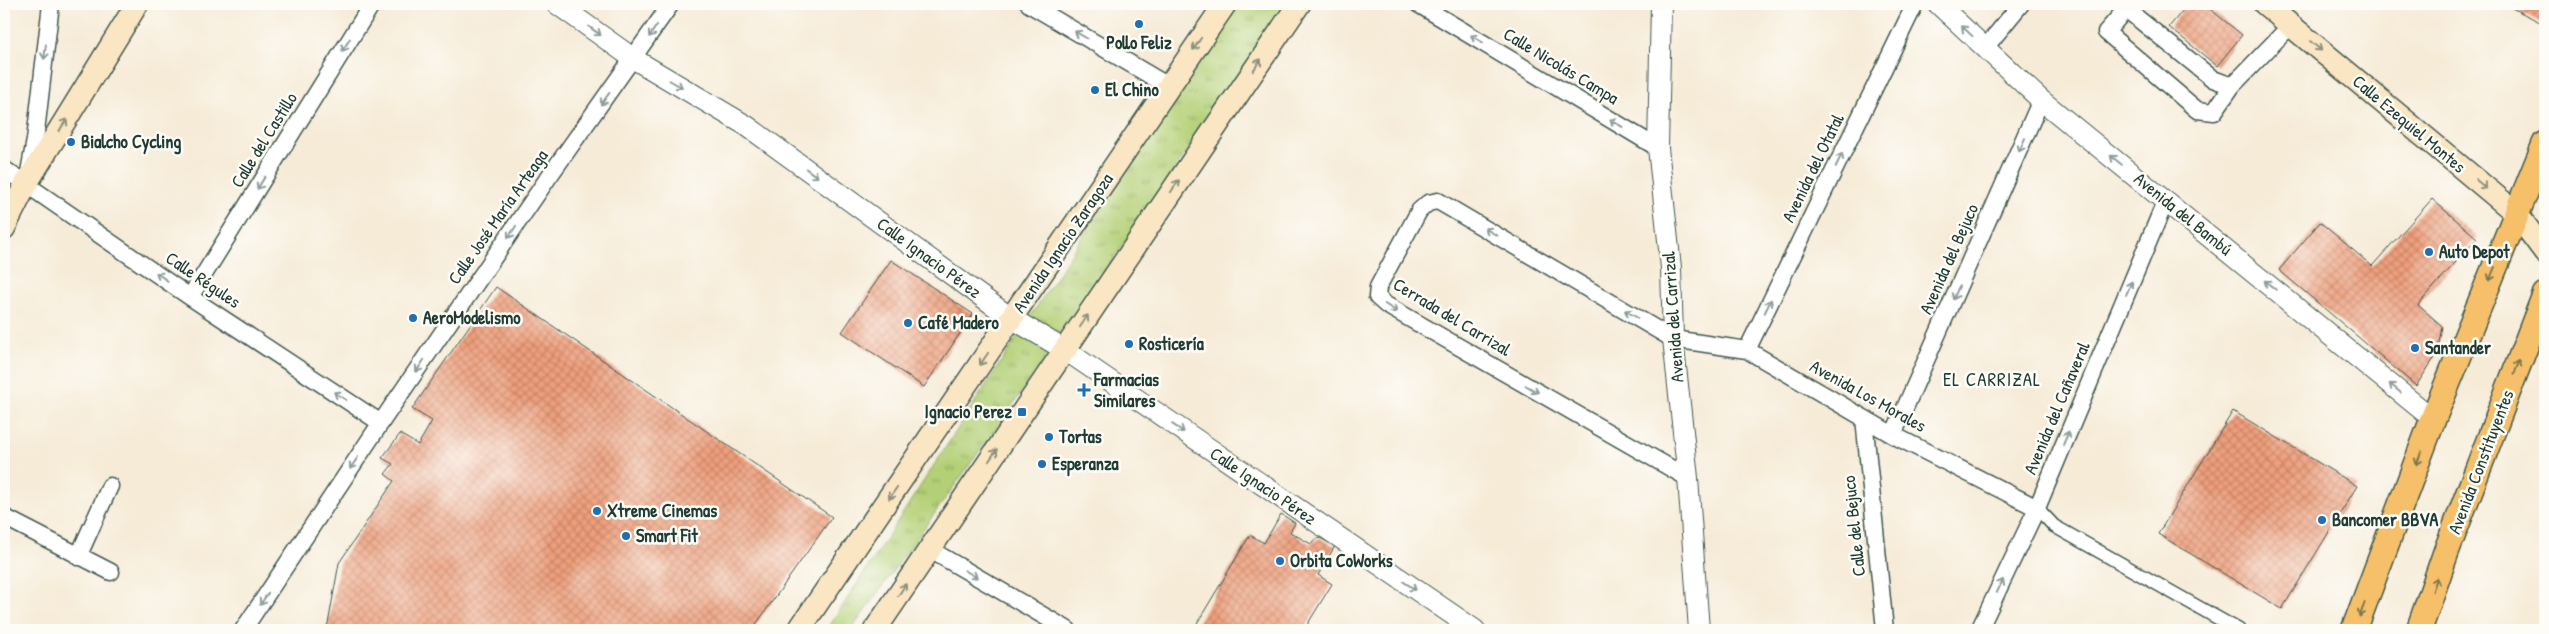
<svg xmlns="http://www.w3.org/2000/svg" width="2549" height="634" font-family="'Patrick Hand',sans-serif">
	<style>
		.park { fill: url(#park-tufts); stroke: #698655 }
		.building { fill: url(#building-cross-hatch) }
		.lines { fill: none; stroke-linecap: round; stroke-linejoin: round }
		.pedestrian-casing { stroke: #3f574c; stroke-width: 15 }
		.minor-casing { stroke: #3f574c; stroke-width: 19 }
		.tertiary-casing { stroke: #3f574c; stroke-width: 22 }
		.secondary-casing { stroke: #3f574c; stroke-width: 25 }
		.primary-casing { stroke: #3f574c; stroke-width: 28 }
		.pedestrian { stroke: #fff; stroke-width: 12 }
		.minor { stroke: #fff; stroke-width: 16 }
		.tertiary { stroke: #fff; stroke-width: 20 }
		.secondary { stroke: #fbe6c4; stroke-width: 22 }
		.primary { stroke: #f6c06b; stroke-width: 25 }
		.oneway { stroke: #8f9e9a }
		.oneway2 { stroke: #8d927c }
		.oneway3 { stroke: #80784d }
		.poi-dot { fill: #1f6fb2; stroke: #fdfcf7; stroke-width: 2 }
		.labels { text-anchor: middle; stroke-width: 5; stroke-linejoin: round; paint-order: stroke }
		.poi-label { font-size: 18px; font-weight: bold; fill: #1f3d34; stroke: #fdfcf7; text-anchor: start }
		.street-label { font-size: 18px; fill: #1f3d34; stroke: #fdfcf7 }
		.neighbourhood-label { font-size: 19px; letter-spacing: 1px; fill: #1f3d34; stroke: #fdfcf7 }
	</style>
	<defs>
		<pattern id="park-tufts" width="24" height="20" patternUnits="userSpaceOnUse" patternTransform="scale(1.25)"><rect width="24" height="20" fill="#b3d076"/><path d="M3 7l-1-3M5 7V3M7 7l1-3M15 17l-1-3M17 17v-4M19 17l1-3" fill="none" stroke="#91aa62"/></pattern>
		<pattern id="building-cross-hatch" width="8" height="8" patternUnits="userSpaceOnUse" patternTransform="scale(1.25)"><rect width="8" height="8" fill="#f09f7c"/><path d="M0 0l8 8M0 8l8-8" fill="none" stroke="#c28366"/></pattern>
	</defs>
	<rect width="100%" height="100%" fill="#fdfcf7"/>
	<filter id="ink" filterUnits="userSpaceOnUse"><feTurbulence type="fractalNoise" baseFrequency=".02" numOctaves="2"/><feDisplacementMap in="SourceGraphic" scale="10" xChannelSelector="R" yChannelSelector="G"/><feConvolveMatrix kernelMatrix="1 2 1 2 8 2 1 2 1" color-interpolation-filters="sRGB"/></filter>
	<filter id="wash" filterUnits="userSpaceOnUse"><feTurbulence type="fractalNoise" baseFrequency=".0096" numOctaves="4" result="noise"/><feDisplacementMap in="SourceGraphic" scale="20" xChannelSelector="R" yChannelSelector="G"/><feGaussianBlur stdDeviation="1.12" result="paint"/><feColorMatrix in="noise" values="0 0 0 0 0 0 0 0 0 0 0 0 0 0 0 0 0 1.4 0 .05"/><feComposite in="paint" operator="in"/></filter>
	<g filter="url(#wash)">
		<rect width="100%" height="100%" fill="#f6ebd7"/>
		<!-- park -->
		<path class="park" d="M1239 4H1288L1041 365 851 630H827L1112 191Z"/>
		<g id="blocks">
			<!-- building -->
			<path class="building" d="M2188 4H2204L2242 35 2217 66 2169 27Z
				M2504 4H2545V20L2544 24Z
				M2432 199 2477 238 2418 305 2442 326 2437 354 2416 386 2279 270 2320 222 2372 266Z
				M891 260 973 314 924 387 842 332Z
				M496 287 832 517 752 630H324L328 624 339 563 394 481 385 474 393 464 382 458 400 434 418 445 432 421 412 409Z
				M2233 411 2357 486 2282 609 2158 534Z
				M1281 514 1295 523 1290 532 1311 544 1314 540 1320 538 1335 546 1318 575 1332 584 1304 630H1193L1250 535 1264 543Z"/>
		</g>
	</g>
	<g filter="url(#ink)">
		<use href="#blocks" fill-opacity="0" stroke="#3f574c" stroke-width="1"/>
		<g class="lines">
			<!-- pedestrian casing -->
			<g class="pedestrian-casing">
				<path id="pedestrian" d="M2037 508 2054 526 2239 630"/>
			</g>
			<!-- minor casing -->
			<g class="minor-casing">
				<path id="minor" d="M1029 4 1168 86
					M1418 4 1658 148
					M1985 48 2021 4
					M2232 86 2213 79 2126 9 2106 32 2197 110 2214 112 2232 86 2291 25
					M4 169 190 297 381 423
					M29 172 35 140 51 4
					M190 297 372 4
					M1747 350 1915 4
					M1864 418 1885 630
					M1893 435 2041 100
					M1688 478 1386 305 1377 297 1378 287 1419 211 1428 203 1438 201 1673 339 1747 350 1893 435 2037 508
					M4 517 111 572
					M929 549 1068 630
					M78 557 110 486
					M243 630 384 418 548 178 671 4
					M1979 630 2037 508 2166 200"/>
			</g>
			<!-- tertiary casing -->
			<g class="tertiary-casing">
				<path id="tertiary" d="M557 4 634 59 747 126 1011 318 1065 350 1475 630
					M1661 4 1658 148 1671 268 1673 339 1688 478 1699 630
					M1938 4 2041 100 2433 419"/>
			</g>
			<!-- secondary casing -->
			<g class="secondary-casing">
				<path id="secondary" d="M2265 4 2516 213 2545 252
					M4 228 26 184 137 4
					M799 630 1225 4
					M875 630 1299 4"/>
			</g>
			<!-- primary casing -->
			<g class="primary-casing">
				<path id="primary" d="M2354 630 2433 419 2545 144
					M2419 630 2446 552 2545 295"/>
			</g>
			<!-- pedestrian -->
			<use href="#pedestrian" class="pedestrian"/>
			<!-- minor -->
			<use href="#minor" class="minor"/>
			<!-- tertiary -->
			<use href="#tertiary" class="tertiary"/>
			<!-- secondary -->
			<use href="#secondary" class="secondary"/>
			<!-- primary -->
			<use href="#primary" class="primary"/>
		</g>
		<!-- one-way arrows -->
		<defs><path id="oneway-shaft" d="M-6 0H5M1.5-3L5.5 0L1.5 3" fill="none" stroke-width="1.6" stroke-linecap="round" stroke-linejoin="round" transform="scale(1.25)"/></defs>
		<g class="oneway">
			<use href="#oneway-shaft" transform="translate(595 31) rotate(36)"/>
			<use href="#oneway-shaft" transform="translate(653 31) rotate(124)"/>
			<use href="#oneway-shaft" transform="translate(1967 31) rotate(-137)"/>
			<use href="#oneway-shaft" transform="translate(1081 35) rotate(-150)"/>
			<use href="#oneway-shaft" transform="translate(1477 39) rotate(-149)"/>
			<use href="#oneway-shaft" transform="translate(346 45) rotate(122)"/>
			<use href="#oneway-shaft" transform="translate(45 52) rotate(97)"/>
			<use href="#oneway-shaft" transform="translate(676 84) rotate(30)"/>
			<use href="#oneway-shaft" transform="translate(605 99) rotate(126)"/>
			<use href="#oneway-shaft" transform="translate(1616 123) rotate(-149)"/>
			<use href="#oneway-shaft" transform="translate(2022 145) rotate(114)"/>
			<use href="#oneway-shaft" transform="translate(1839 160) rotate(-64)"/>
			<use href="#oneway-shaft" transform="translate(2116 160) rotate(-141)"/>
			<use href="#oneway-shaft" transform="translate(812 173) rotate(36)"/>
			<use href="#oneway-shaft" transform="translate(261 183) rotate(122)"/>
			<use href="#oneway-shaft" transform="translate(512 232) rotate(124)"/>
			<use href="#oneway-shaft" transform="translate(1491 232) rotate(-150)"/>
			<use href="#oneway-shaft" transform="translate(162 277) rotate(-145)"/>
			<use href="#oneway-shaft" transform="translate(2270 285) rotate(-141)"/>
			<use href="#oneway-shaft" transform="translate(2129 288) rotate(-67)"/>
			<use href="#oneway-shaft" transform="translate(1956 293) rotate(114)"/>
			<use href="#oneway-shaft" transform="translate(1768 306) rotate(-64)"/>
			<use href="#oneway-shaft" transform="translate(1391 308) rotate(32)"/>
			<use href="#oneway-shaft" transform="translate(1631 314) rotate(-150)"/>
			<use href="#oneway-shaft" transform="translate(420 366) rotate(124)"/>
			<use href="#oneway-shaft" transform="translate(2395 388) rotate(-141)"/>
			<use href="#oneway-shaft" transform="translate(1532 389) rotate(30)"/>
			<use href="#oneway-shaft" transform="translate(340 396) rotate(-147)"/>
			<use href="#oneway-shaft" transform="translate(1178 428) rotate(34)"/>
			<use href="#oneway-shaft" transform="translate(2066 438) rotate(-67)"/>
			<use href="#oneway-shaft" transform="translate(354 463) rotate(124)"/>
			<use href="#oneway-shaft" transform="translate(971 574) rotate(30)"/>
			<use href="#oneway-shaft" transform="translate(1410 586) rotate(34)"/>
			<use href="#oneway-shaft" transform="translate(2000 586) rotate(-65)"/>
			<use href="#oneway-shaft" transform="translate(264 599) rotate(124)"/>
		</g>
		<g class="oneway2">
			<use href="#oneway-shaft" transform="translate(1197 44) rotate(124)"/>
			<use href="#oneway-shaft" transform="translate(2316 46) rotate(40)"/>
			<use href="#oneway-shaft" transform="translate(1257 65) rotate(-56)"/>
			<use href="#oneway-shaft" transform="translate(63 125) rotate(-58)"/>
			<use href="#oneway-shaft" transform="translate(2481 184) rotate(40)"/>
			<use href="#oneway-shaft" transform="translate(1175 186) rotate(-56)"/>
			<use href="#oneway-shaft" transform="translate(1084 321) rotate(-57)"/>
			<use href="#oneway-shaft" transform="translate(984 359) rotate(124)"/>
			<use href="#oneway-shaft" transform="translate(993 455) rotate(-56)"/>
			<use href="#oneway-shaft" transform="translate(893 493) rotate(124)"/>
			<use href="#oneway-shaft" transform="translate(902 590) rotate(-56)"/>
		</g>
		<g class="oneway3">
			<use href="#oneway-shaft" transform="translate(2492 274) rotate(112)"/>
			<use href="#oneway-shaft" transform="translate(2517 367) rotate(-69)"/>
			<use href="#oneway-shaft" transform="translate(2419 458) rotate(110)"/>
			<use href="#oneway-shaft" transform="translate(2435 584) rotate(-71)"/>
			<use href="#oneway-shaft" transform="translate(2362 610) rotate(111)"/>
		</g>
	</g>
	<!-- markers -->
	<g class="poi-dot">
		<circle cx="1139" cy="24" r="5"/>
		<circle cx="1095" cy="90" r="5"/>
		<circle cx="71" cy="142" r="5"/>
		<circle cx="2429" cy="252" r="5"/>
		<circle cx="413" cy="318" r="5"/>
		<circle cx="908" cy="323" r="5"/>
		<circle cx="1129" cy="344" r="5"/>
		<circle cx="2415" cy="348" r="5"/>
		<path d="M1081.5 382.5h5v5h5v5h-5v5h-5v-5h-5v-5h5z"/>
		<rect x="1017" y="407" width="10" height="10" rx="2.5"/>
		<circle cx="1049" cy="437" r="5"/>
		<circle cx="1042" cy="464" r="5"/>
		<circle cx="597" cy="511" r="5"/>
		<circle cx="2322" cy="520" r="5"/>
		<circle cx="626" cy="536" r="5"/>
		<circle cx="1280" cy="561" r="5"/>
	</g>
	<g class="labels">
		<!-- poi labels -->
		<g class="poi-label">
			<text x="1139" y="49" text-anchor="middle">Pollo Feliz</text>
			<text x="1105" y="96">El Chino</text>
			<text x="81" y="148">Bialcho Cycling</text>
			<text x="2439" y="258">Auto Depot</text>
			<text x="423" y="324">AeroModelismo</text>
			<text x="918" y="329">Café Madero</text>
			<text x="1139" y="350">Rosticería</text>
			<text x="2425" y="354">Santander</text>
			<text x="1094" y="386">Farmacias<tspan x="1094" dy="21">Similares</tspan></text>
			<text x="1012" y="418" text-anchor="end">Ignacio Perez</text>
			<text x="1059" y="443">Tortas</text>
			<text x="1052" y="470">Esperanza</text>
			<text x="607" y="517">Xtreme Cinemas</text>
			<text x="2332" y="526">Bancomer BBVA</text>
			<text x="636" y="542">Smart Fit</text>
			<text x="1290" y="567">Orbita CoWorks</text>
		</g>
		<!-- street labels -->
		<g class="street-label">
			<text transform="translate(1561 66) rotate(31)" y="6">Calle Nicolás Campa</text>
			<text transform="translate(2409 124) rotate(40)" y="6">Calle Ezequiel Montes</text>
			<text transform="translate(264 140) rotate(-58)" y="6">Calle del Castillo</text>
			<text transform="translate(1813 168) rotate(-64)" y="6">Avenida del Otatal</text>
			<text transform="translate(2183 214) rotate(39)" y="6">Avenida del Bambú</text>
			<text transform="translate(498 217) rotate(-55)" y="6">Calle José María Arteaga</text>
			<text transform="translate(1063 243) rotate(-56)" y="6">Avenida Ignacio Zaragoza</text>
			<text transform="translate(929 258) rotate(36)" y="6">Calle Ignacio Pérez</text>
			<text transform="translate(1949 259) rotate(-66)" y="6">Avenida del Bejuco</text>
			<text transform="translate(203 280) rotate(34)" y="6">Calle Régules</text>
			<text transform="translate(1452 317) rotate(31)" y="6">Cerrada del Carrizal</text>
			<text transform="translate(1673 317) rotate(-94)" y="6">Avenida del Carrizal</text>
			<text transform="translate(1868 396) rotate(29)" y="6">Avenida Los Morales</text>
			<text transform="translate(2057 408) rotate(-67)" y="6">Avenida del Cañaveral</text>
			<text transform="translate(2481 462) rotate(-69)" y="6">Avenida Constituyentes</text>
			<text transform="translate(1263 486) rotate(34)" y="6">Calle Ignacio Pérez</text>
			<text transform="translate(1854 526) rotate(-96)" y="6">Calle del Bejuco</text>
		</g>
		<!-- neighbourhood labels -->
		<g class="neighbourhood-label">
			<text x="1992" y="386">EL CARRIZAL</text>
		</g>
	</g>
	<!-- margin -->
	<rect width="2549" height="634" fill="none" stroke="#fdfcf7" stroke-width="20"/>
</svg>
